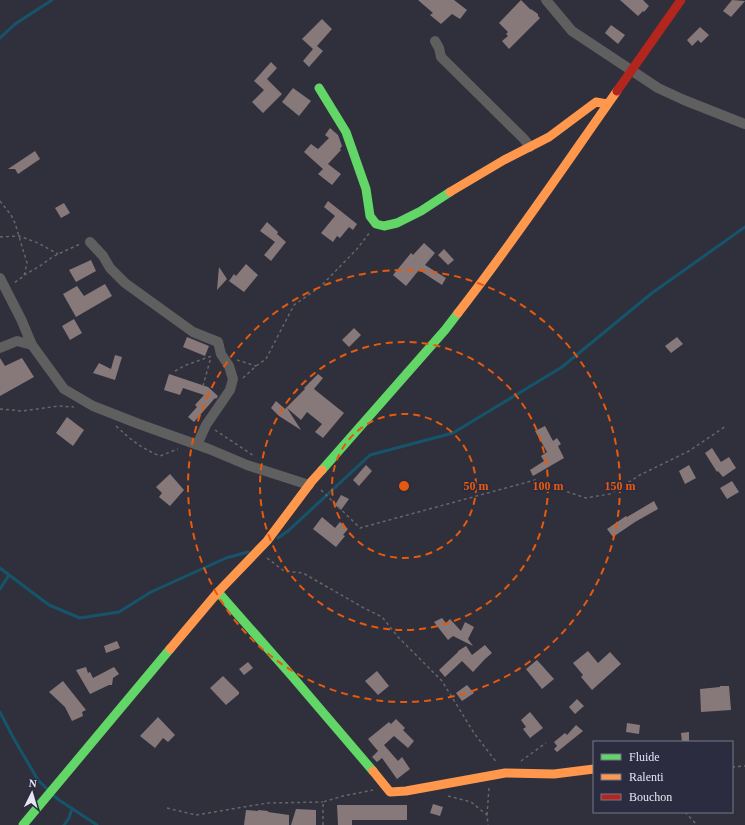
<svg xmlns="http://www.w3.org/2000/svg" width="745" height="825" font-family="'Times New Roman',serif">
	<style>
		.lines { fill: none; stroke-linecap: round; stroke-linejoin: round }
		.stream { stroke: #15546a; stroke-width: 3 }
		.building { fill: #877979 }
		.path { stroke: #666667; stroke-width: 1.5; stroke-dasharray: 3 3; stroke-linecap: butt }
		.street { stroke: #605f5f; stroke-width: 10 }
		.fast { stroke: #63d668; stroke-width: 9 }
		.slow { stroke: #ff974d; stroke-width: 9 }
		.jam { stroke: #b3261e; stroke-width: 9 }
		.ring { fill: none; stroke: #e8590c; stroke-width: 2; stroke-dasharray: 7 5 }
		.centre { fill: #e8590c; stroke: #2c2c40; stroke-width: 2 }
		.ring-label { font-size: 12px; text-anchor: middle; font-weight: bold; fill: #e8590c; stroke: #2c2c40; stroke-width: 4; stroke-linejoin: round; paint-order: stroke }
	</style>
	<rect width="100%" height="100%" fill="#30303c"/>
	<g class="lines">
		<!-- stream -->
		<path class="stream" d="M0 38 15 24 52 0
			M278 538 288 531 370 455 453 433 562 367 652 293 745 227
			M0 568 49 605 80 618 119 612 151 592 226 558 248 552
			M0 589 9 575
			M0 712 14 739 38 780 47 789
			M54 796 59 800 97 825
			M64 825 69 818 72 808"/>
	</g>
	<!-- building -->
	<path class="building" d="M418 0H454L467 10 460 19 452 14 441 24 430 15 433 13Z
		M521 0 531 10V9L538 14V16L540 18 509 49 502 41 508 36 506 34 508 32 499 23Z
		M620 0H643L649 6 644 12 643 11 638 16Z
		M732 0 745 1 731 17 723 11Z
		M322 19 332 29 317 46 323 51 309 67 303 61 313 49 302 39Z
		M611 25 625 35 618 44 605 33Z
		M700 27 709 35 701 43 698 40 692 46 687 40Z
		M271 62 277 68 267 79 282 94 263 113 252 102 264 90 254 81Z
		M293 88 311 101 299 116 282 102Z
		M330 128 338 135 342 146 340 149 341 150 328 164 341 174 332 185 318 174 323 169 304 152 311 144 318 149 329 138 325 135Z
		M35 151 40 159 18 174 15 169H8Z
		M328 201 357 224 353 230 349 227 340 238 337 236 333 242 321 233 335 216 324 207Z
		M64 203 70 213 61 218 55 208Z
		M267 222 278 232 277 234 286 242 271 261 264 255 275 242 260 231Z
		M424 243 435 253 425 265 446 278 442 285 419 270 406 286 393 275 411 253 413 255Z
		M444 249 454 260 448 265 438 255Z
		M91 260 96 271 76 282 69 270Z
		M246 264 258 275 244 292 229 281 234 274 236 276Z
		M219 267 227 279 217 290Z
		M105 284 112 296 76 317 63 294 77 286 84 296Z
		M74 319 82 333 70 340 62 326Z
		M354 328 361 335 349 347 342 340Z
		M187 337 209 346 205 356 183 347Z
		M677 337 683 344 671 353 665 346Z
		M115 355 122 357 115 380 93 373 99 363 111 369Z
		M0 358 5 366 22 358 34 377 0 396Z
		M169 374 208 387 218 396 216 399 215 398 194 422 188 417 197 407 195 405 204 395 183 388 180 395 164 390Z
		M318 374 323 378 314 389 344 413 323 438 315 432 322 424 307 412 301 420 287 408 301 430 279 416 271 408 276 401 285 409 305 389 304 388Z
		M67 417 84 430 73 446 56 433Z
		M545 426 553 441 557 438 561 444 558 446 564 458 533 476 530 470 544 461 541 456 547 452 535 431Z
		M712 448 721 462 729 457 736 468 723 477 718 471 717 472 705 453Z
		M366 465 372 471 359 486 353 480Z
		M689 465 696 478 685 484 679 471Z
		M170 474 184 490 170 506 159 497 162 493 156 487Z
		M732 481 739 492 727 499 720 488Z
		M341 495 349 499 341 510 335 505Z
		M654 501 658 509 635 522 613 537 607 529 626 516 627 517Z
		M322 517 335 528 340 522 348 529 343 535 345 536 336 547 313 529Z
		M442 618 446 623 450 619 461 631 465 622 474 627 468 639 473 646 453 636 448 640 434 622Z
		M117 641 120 648 106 653 104 646Z
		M485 645 492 653 485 659 473 672 462 661 445 677 439 670 458 652V651L466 646 472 655Z
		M588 651 598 663 610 652 621 664 592 690 581 677 583 675 573 663Z
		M537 660 554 679 542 689 526 669Z
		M248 662 253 668 244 675 239 669Z
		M86 667 88 673 90 672 93 678 114 667 119 674 113 678 112 685H109L90 694 76 670Z
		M377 671 389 686 378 695 365 681Z
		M223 676 239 692V694L226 705 210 688Z
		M63 681 86 710 82 712 83 716 72 721 65 707 49 692Z
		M467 685 474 693 462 701 456 693Z
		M720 686H729L731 710 701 712 700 689 720 687Z
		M577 699 584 706 575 714 569 707Z
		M530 712 543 728 530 738 523 729 526 727 521 720Z
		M158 717 175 735 168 742 163 738 155 748 140 736Z
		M396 719 405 728 403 730 414 741 408 748 394 736 384 745 398 761 402 757 410 769 397 779 382 758 377 762 372 757 378 751 368 739 389 722 391 724Z
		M627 723 640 725 639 734 626 732Z
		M576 725 583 731 557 752 554 749 557 746 554 742 565 733 567 735Z
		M689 732V742H682L681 733Z
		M433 804 443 807 440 816 430 813Z
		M337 805H407V820H352V825H338Z
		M296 809 316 810V825H291Z
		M246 810 258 811V810L268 811V812L289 815V825H244Z"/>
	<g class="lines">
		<!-- path -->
		<path class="path" d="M0 201 11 215 15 223 27 263 24 276 14 283
			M0 237 19 236 38 243 58 254
			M24 275 40 266 54 256 80 244
			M237 360 256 366
			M175 371 186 365 212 356
			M243 378 256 366 266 359 294 305 320 287 357 249 370 232
			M203 386 211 357
			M0 409 22 411 59 406 74 407
			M116 426C131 440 141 448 160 456L178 449
			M215 430 254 456
			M321 490 360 528 535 480 568 492 586 498 610 494 640 475 689 451 726 426
			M267 558 284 571 303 573 362 607 382 617 399 638 442 681 474 733 497 763
			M521 761 546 743
			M732 767 745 766
			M448 796 471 802 487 815 488 825
			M167 808 196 815 268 803 323 802
			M685 812 697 825
			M487 815 489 788
			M323 825V802L343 796 373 790"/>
		<!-- street -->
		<path class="street" d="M546 0 572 31 658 88 684 100 745 124
			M435 41 439 48 441 57 524 139 530 147
			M90 242 103 256 110 268 125 283 193 332 218 342 221 354 229 366 233 379 230 390 206 425 197 445
			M0 278 21 319 32 345
			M0 348 17 341 32 345 64 389 93 406 139 424 209 449 247 465 309 485"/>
		<!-- fast -->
		<path class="fast" d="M319 88 346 132 366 189 370 216 376 224 384 226 397 223 421 211 450 192
			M322 470 445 330 458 313
			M218 592 291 675 373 771
			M23 825 170 649"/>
		<!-- slow -->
		<path class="slow" d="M450 192 504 160 549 137 596 102 607 104
			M458 313C514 241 565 165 617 91
			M170 649 218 592 267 541 312 481 322 470
			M373 771 390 792 406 791 505 773 554 774 594 769"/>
		<!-- jam -->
		<path class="jam" d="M617 91 681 0"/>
	</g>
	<!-- distance rings -->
	<g class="ring">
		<circle cx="404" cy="486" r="72"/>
		<circle cx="404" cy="486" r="144"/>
		<circle cx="404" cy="486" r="216"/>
	</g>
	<circle cx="404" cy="486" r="6" class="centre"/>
	<g class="ring-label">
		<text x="476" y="490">50 m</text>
		<text x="548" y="490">100 m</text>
		<text x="620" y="490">150 m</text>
	</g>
	<!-- legend -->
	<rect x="593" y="741" width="140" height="72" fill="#2c2c40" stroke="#767688"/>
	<rect x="601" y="754" width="20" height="6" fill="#63d668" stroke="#767688"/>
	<text x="629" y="761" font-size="12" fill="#e5e6f3">Fluide</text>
	<rect x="601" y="774" width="20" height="6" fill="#ff974d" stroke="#767688"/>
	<text x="629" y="781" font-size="12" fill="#e5e6f3">Ralenti</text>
	<rect x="601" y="794" width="20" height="6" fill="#b3261e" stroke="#767688"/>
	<text x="629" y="801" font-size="12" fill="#e5e6f3">Bouchon</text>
	<!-- north arrow -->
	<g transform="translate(32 793) rotate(5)" stroke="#2c2c40" stroke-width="3" paint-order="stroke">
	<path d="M0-3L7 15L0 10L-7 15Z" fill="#e5e6f3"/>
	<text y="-6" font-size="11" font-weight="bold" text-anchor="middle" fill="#e5e6f3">N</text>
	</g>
</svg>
